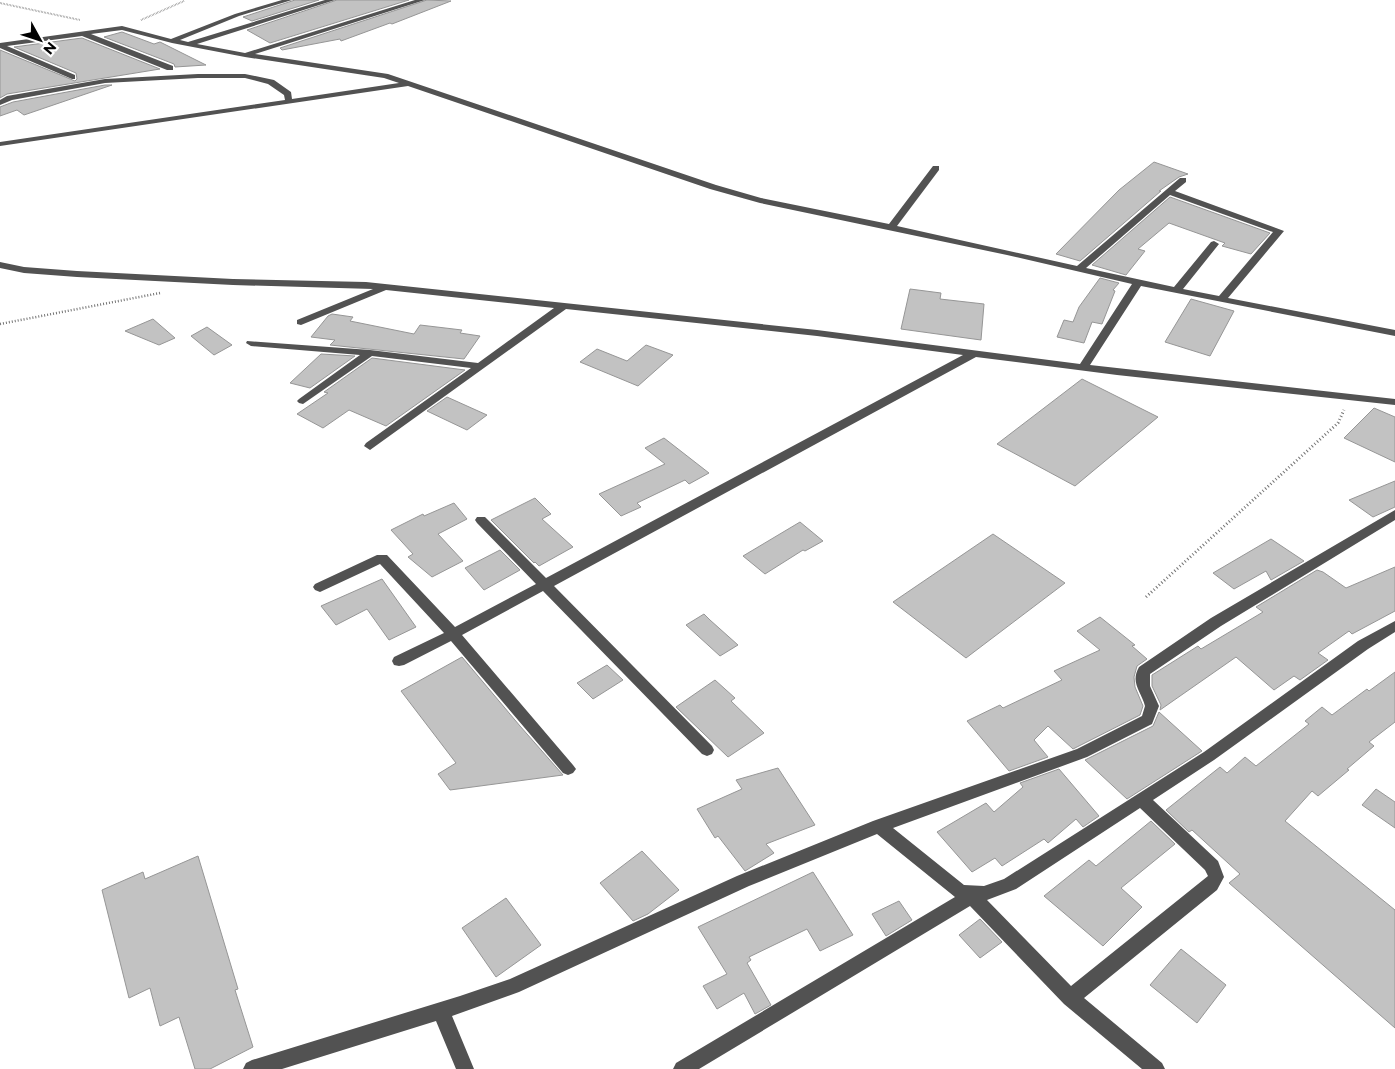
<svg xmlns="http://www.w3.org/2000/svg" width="1395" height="1069" font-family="Montserrat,sans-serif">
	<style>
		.building { fill: #c2c2c2; stroke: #969696 }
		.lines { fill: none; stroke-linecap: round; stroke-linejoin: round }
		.path-far2 { stroke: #747474; stroke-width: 2; stroke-dasharray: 0.5 1; stroke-linecap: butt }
		.path-far1 { stroke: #747474; stroke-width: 2.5; stroke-dasharray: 1 2; stroke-linecap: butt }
		.path { stroke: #747474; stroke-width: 3; stroke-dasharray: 1 2.5; stroke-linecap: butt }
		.minor { fill: #525252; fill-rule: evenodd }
	</style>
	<rect width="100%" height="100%" fill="#fff"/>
	<!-- building -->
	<path class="building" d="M295 0H319L252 21 243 17Z
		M337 0H409L270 43 247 30Z
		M427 0 451 1 392 24 390 23 341 41 340 39 282 50 280 48Z
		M122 32 154 44 160 42 206 65 175 67 174 64 104 37Z
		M82 38 160 69 7 94 0 98V50L75 81 77 79 76 73 14 47Z
		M105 85H112L24 115 17 110 0 116V107L13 102Z
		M1154 162 1188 174 1179 177 1159 191H1161L1080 261 1056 254 1119 190Z
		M1170 197 1270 233 1251 254 1222 246 1225 243 1169 223 1138 249 1145 251 1126 275 1092 265Z
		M1100 278 1119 283 1113 290 1115 291 1102 324 1092 322 1084 343 1057 337 1064 320 1073 322 1079 307Z
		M910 289 941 293 940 299 984 304 981 340 901 329Z
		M1191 299 1234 311 1210 356 1165 342Z
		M332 314 353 317 350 321 414 334 420 325 462 330 460 333 480 336 464 359 330 345 335 340 311 337 328 316Z
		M153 319 175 338 159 345 125 331Z
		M207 327 232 345 214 355 191 336Z
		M646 345 673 355 638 386 580 362 597 349 627 361Z
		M321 354 355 356 310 388 290 383Z
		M372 358 465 370 386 426 349 410 323 428 297 414 328 393 324 392Z
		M1082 379 1158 417 1075 486 997 444Z
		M447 397 487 415 467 430 427 411Z
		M1374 408 1395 417V462L1344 438Z
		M664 438 709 473 689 484 685 480 637 503 641 507 621 516 599 494 665 464 645 448Z
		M1395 481V507L1373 517 1349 500Z
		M535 498 551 514 542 519 573 547 539 566 535 562 534 563 491 520Z
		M454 503 467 519 438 534 463 561 432 577 408 557 413 554 391 530 423 514 424 516Z
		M800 522 823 541 805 551 803 550 765 574 743 556Z
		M993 534 1065 583 966 658 893 602Z
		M1271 539 1304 561 1271 580 1266 571 1234 589 1213 573Z
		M500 550 520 570 484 590 465 568Z
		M1395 567V611L1352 634 1349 631 1318 653 1328 660 1300 680 1294 676 1274 690 1236 657 1160 710 1161 705 1152 686V675L1198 646 1201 649 1263 612 1256 607 1317 570 1323 572 1346 588Z
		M382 579 416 627 389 640 367 609 336 625 321 606Z
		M704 614 710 620 738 645 720 656 686 625Z
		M1100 617 1135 645 1132 646 1147 659 1137 666 1134 677 1135 687 1143 706 1140 715 1073 749 1048 726 1034 740 1048 757 1009 771 967 721 1000 705 1003 708 1062 680 1054 671 1100 650 1077 631Z
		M462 657 520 726 563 775 450 790 438 774 456 763 401 691Z
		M607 665 623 680 593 699 577 683Z
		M1395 672V722L1369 742 1374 746 1347 769 1349 770 1318 796 1312 791 1285 821 1395 910V1028L1229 883 1240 874 1192 830 1189 832 1166 810 1220 767 1227 773 1245 757 1256 766 1309 724 1305 721 1322 707 1332 715 1367 689 1369 691Z
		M715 680 735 698 731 701 764 733 728 757 676 707Z
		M1159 712 1202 751 1127 799 1085 760 1153 726Z
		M778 768 815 825 766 844 774 853 745 871 718 836 715 838 697 809 742 789 736 780Z
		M1059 769 1099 816 1083 827 1076 819 1048 843 1044 839 1002 866 995 858 972 872 937 832 986 803 994 812 1023 787 1020 783Z
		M1376 789 1395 802V828L1362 805Z
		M1151 821 1175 844 1121 888 1142 907 1103 946 1044 896 1089 860 1096 866Z
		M642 851 679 890 648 914 633 921 600 883Z
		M198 856 238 989 235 990 253 1047 210 1069H195L179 1017 160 1026 150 988 129 998 102 890 143 872 145 879Z
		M813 872 853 935 820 951 807 929 749 957 751 960 747 963 771 1005 755 1014 744 993 717 1009 703 986 727 974 698 927Z
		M506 898 541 945 496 977 462 928Z
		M899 901 912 920 886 936 872 914Z
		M980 919 1002 942 980 958 959 935Z
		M1181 949 1226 985 1197 1023 1150 985Z"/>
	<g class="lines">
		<!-- path-far2 -->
		<path class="path-far2" d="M0 3 80 20
			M141 20 184 1"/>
		<!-- path-far1 -->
		<path class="path-far1" d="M0 324 160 293"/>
		<!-- path -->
		<path class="path" d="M1146 597 1338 423 1344 410"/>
		<!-- minor -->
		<path class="minor" d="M282 0H292L239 16 180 40 188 42 325 0H335L197 44 245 53 415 0H425L255 54 388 74 716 185 761 198 889 224 933 166H939V170L897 226 1077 266 1180 178H1186V182L1175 191 1284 231 1228 298 1395 330V336L1141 286 1090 365 1395 399V405L1117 375 976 357 554 586 712 746 714 750 712 754 707 756 702 754 543 591 462 635 573 765 576 769 573 773 568 775 563 773 451 641 404 665 399 666 394 665 392 661 394 657 444 633 380 564 320 592 315 590 313 587 315 584 377 555H387L455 627 536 584 477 523 475 520 477 517H485L546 578 963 355 817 336 566 309 370 450 364 446 366 443 471 368 372 356 303 404 299 403 297 401 299 399 360 355 251 346 246 343 247 341 370 350 478 363 554 308 386 290 301 325 297 324V320L373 289 233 285 77 277 24 273 0 268V262L24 267 77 271 233 279 366 282 817 330 1080 364 1132 284 1007 255 760 203 710 189 408 86 0 146V142L285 100 284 95 268 84 245 78H198L105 83 12 100 0 105V100L7 96 105 79 198 74H245L274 80 291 92 292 99 399 83 384 78 245 57 172 43 122 30 91 34 173 66V70H167L82 36 7 46 75 75V79H72L0 48V43L122 26 171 39 235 14ZM1170 195 1273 232 1219 296 1183 289 1219 244 1214 241 1211 242 1174 287 1086 268Z
			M1395 510V520L1221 626 1150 674V686L1159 706 1152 724 1087 757 893 828 964 885 984 886 1004 879 1204 752 1358 641 1395 621V632L1368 649 1214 760 1153 800 1218 861 1224 877 1217 890 1084 998 1162 1063 1165 1069H1142L1064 1004 970 906 699 1069H673L676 1063 955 897 877 834 749 886 519 992 452 1016 474 1069H456L436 1021 282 1069H243L246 1063 252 1060 460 996 510 979 737 876 873 821 1077 749 1142 716 1145 706C1141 691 1130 683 1139 667L1211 618ZM1140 808 1205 870 1208 876 1071 986 987 900 1016 889Z"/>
	</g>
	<!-- north arrow -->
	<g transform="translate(40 40) rotate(130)" stroke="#ffffff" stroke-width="4" paint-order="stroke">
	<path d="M0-4L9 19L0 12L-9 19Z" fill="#000000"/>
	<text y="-8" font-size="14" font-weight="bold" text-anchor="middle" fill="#000000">N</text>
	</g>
</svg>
